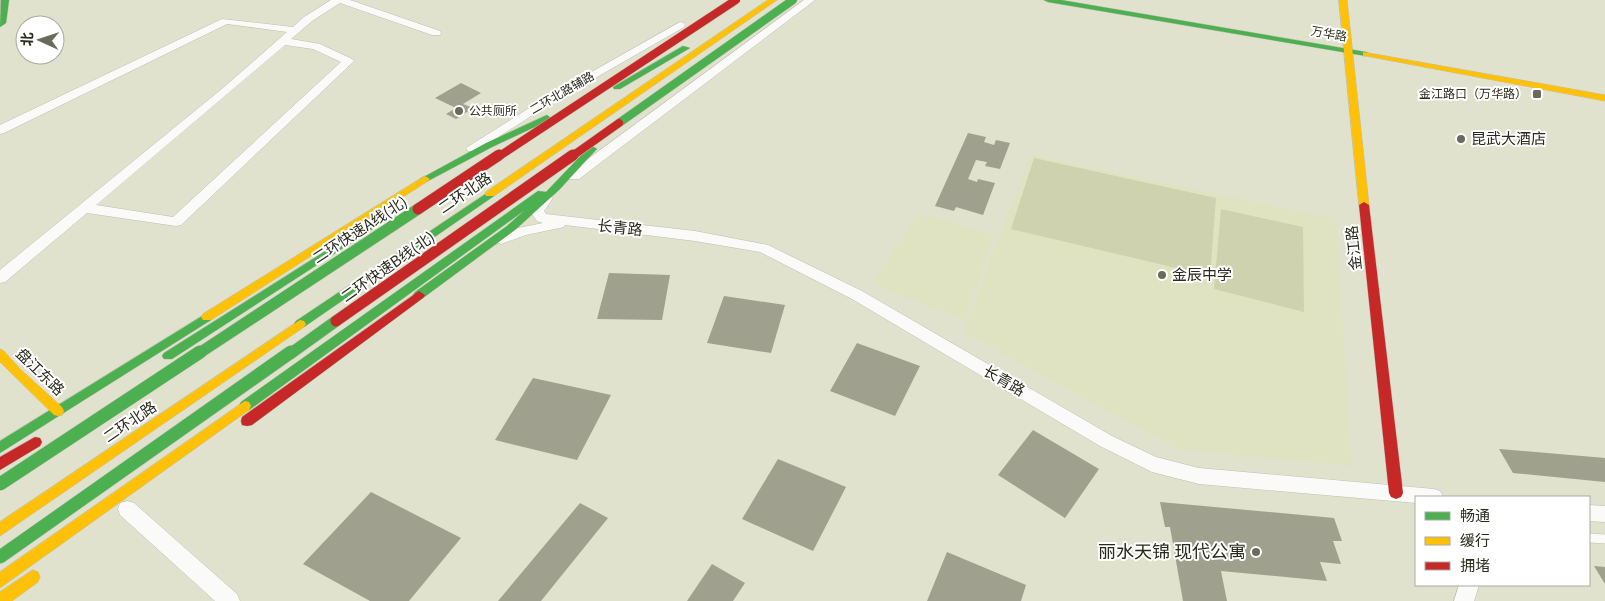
<svg xmlns="http://www.w3.org/2000/svg" width="1605" height="601" font-family="Georgia,'Noto Sans SC',serif">
	<style>
		.built { fill: #dfe3c1 }
		.green { fill: #ced2af }
		.building { fill: #9fa08d }
		.lines { fill: none; stroke-linecap: round; stroke-linejoin: round }
		.lane-casing { stroke: #bdbfae; stroke-width: 10 }
		.street-casing { stroke: #bdbfae; stroke-width: 1 }
		.fast-casing { stroke: #bdbfae; stroke-width: 1 }
		.slow-casing { stroke: #bdbfae; stroke-width: 1 }
		.jam-casing { stroke: #bdbfae; stroke-width: 1 }
		.lane { stroke: #fafbf8; stroke-width: 9 }
		.street { fill: #fafbf8; fill-rule: evenodd }
		.fast { fill: #4caf50; fill-rule: evenodd }
		.slow { fill: #ffc107; fill-rule: evenodd }
		.jam { fill: #c62828; fill-rule: evenodd }
		.fast-bridge-far2-casing { stroke: #bdbfae; stroke-width: 9; stroke-linecap: butt }
		.fast-bridge-far1-casing { stroke: #bdbfae; stroke-width: 12; stroke-linecap: butt }
		.fast-bridge-casing { stroke: #bdbfae; stroke-width: 14; stroke-linecap: butt }
		.jam-bridge-far1-casing { stroke: #bdbfae; stroke-width: 9; stroke-linecap: butt }
		.jam-bridge-casing { stroke: #bdbfae; stroke-width: 12; stroke-linecap: butt }
		.fast-bridge-far2 { stroke: #4caf50; stroke-width: 8 }
		.fast-bridge-far1 { stroke: #4caf50; stroke-width: 11 }
		.fast-bridge { stroke: #4caf50; stroke-width: 13 }
		.jam-bridge-far1 { stroke: #c62828; stroke-width: 8 }
		.jam-bridge { stroke: #c62828; stroke-width: 11 }
		.poi-dot { fill: #6a6b5b; stroke: #fff; stroke-width: 2 }
		.labels { text-anchor: middle; stroke-width: 4; stroke-linejoin: round; paint-order: stroke }
		.far-street-label { font-size: 12px; fill: #2a2b1d; stroke: #fff }
		.far-poi-label { font-size: 12px; fill: #2a2b1d; stroke: #fff; text-anchor: end }
		.poi-label { font-size: 15px; fill: #2a2b1d; stroke: #fff; text-anchor: start }
		.street-label { font-size: 15px; fill: #2a2b1d; stroke: #fff }
		.near-poi-label { font-size: 18px; fill: #2a2b1d; stroke: #fff; text-anchor: end }
	</style>
	<rect width="100%" height="100%" fill="#e0e2ce"/>
	<!-- built -->
	<path class="built" d="M1030 155 1336 219 1352 466 1177 449 963 332Z
		M919 213 995 236 964 320 871 284Z"/>
	<!-- green -->
	<path class="green" d="M1034 158 1216 198 1210 276 1011 229Z
		M1221 209 1303 227 1304 312 1214 289Z"/>
	<!-- building -->
	<path class="building" d="M461 83 481 93 463 104 473 108 456 119 446 114 456 108 435 98Z
		M968 133 986 137 984 142 994 145 996 140 1010 143 1000 169 985 166 987 162 976 160 968 179 977 182 978 179 995 183 983 215 956 207 954 211 935 206Z
		M609 273 670 275 662 320 597 319Z
		M724 296 785 305 771 353 707 343Z
		M857 343 920 366 895 416 830 391Z
		M533 378 611 395 577 460 495 440Z
		M1033 430 1099 469 1065 518 998 475Z
		M1499 449 1605 458V482L1513 473Z
		M778 459 846 487 813 551 742 519Z
		M371 492 461 538 409 601H370L303 564Z
		M1160 502 1334 518 1342 541H1333L1341 564 1320 562 1327 581 1221 571 1227 601H1183L1170 527H1165Z
		M580 503 608 518 541 601H498Z
		M947 552 1026 585 1021 601H927Z
		M712 564 745 583 733 601H687Z
		M1594 566 1605 567V584Z"/>
	<g class="lines">
		<!-- lane casing -->
		<g class="lane-casing">
			<path id="lane" d="M1589 538 1605 539"/>
		</g>
		<!-- street casing -->
		<g class="street-casing">
			<path id="street" d="M331 0H350L440 31 441 33 440 35H432L340 3 312 21 291 39 320 44 352 59 354 61 352 63 181 225 176 226 87 213 5 282 0 283V270L223 88 287 32 227 24 4 133 0 134V125L222 19 293 27 304 17ZM285 45 313 49 341 62 173 217 96 205Z
				M804 0H815L579 179H569L568 176 569 173Z
				M680 22 684 23 685 25 684 27 550 104 476 151H468L466 148 542 100Z
				M546 194 553 198 544 211 546 214 695 231 768 245 862 291 1112 436 1156 457 1199 468 1434 489 1440 491 1443 497H1416V503L1199 484 1152 472 1100 446 852 299 760 252 695 241 565 225 564 227 526 235 501 244 496 242 494 239 496 236 518 228 543 223 537 221 530 211 541 195Z
				M127 501 134 503 237 594 240 601H215L120 515 118 509 120 503Z
				M1589 505 1605 506V522L1589 521Z
				M1459 585H1479L1474 601H1454Z"/>
		</g>
		<!-- fast casing -->
		<g class="fast-casing">
			<path id="fast" d="M1 0H9L6 23 0 27Z
				M1044 0H1061L1366 52 1370 54 1366 56 1048 2Z
				M683 46 690 48 620 89H614L613 87Z
				M547 115 551 118 550 120 492 147 428 181 425 182 420 179 486 143Z
				M592 146 597 149 595 151 559 190 515 230 423 298H415L413 295 415 292 507 226 525 210 249 410 245 411 241 410 239 406 241 402 538 191 546 192 589 147Z
				M490 191 494 192 495 194 494 196 304 327H296L294 324 296 321Z
				M373 221 378 224 377 226 172 359H164L162 356 164 353Z
				M207 313 213 317 211 320 0 453V441Z"/>
		</g>
		<!-- slow casing -->
		<g class="slow-casing">
			<path id="slow" d="M768 0H777L494 196H486L485 194 486 192Z
				M1339 0H1347L1369 205 1364 208 1359 205Z
				M1363 52 1605 95V101L1366 56H1363Z
				M425 176 430 179 428 181 211 320H203L201 317 203 314Z
				M300 320 304 321 306 324 304 327 0 536V522Z
				M0 349 4 351 20 369 62 407 64 411 62 415 58 416 54 415 0 362Z
				M245 401 249 402 251 406 249 410 0 588V572Z
				M33 570 38 572 40 577 38 582 12 601H0V592Z"/>
		</g>
		<!-- jam casing -->
		<g class="jam-casing">
			<path id="jam" d="M1364 202 1369 205 1403 493 1401 497 1396 499 1391 497 1389 493 1359 205Z
				M419 291 425 295 423 298 252 425 247 426 242 425 241 421 242 417Z
				M35 437 40 438 42 442 40 446 0 470V457Z"/>
		</g>
		<!-- lane -->
		<use href="#lane" class="lane"/>
		<!-- street -->
		<use href="#street" class="street"/>
		<!-- fast -->
		<use href="#fast" class="fast"/>
		<!-- slow -->
		<use href="#slow" class="slow"/>
		<!-- jam -->
		<use href="#jam" class="jam"/>
		<!-- fast-bridge-far2 casing -->
		<g class="fast-bridge-far2-casing">
			<path id="fast-bridge-far2" d="M619 123 793 0"/>
		</g>
		<!-- fast-bridge-far1 casing -->
		<g class="fast-bridge-far1-casing">
			<path id="fast-bridge-far1" d="M198 354 418 209
				M290 354 336 321"/>
		</g>
		<!-- fast-bridge casing -->
		<g class="fast-bridge-casing">
			<path id="fast-bridge" d="M0 484 200 352
				M0 557 291 352"/>
		</g>
		<!-- jam-bridge-far1 casing -->
		<g class="jam-bridge-far1-casing">
			<path id="jam-bridge-far1" d="M498 157 736 0
				M571 157 619 123"/>
		</g>
		<!-- jam-bridge casing -->
		<g class="jam-bridge-casing">
			<path id="jam-bridge" d="M418 209 499 155
				M336 321 573 155"/>
		</g>
		<!-- fast-bridge-far2 -->
		<use href="#fast-bridge-far2" class="fast-bridge-far2"/>
		<!-- fast-bridge-far1 -->
		<use href="#fast-bridge-far1" class="fast-bridge-far1"/>
		<!-- fast-bridge -->
		<use href="#fast-bridge" class="fast-bridge"/>
		<!-- jam-bridge-far1 -->
		<use href="#jam-bridge-far1" class="jam-bridge-far1"/>
		<!-- jam-bridge -->
		<use href="#jam-bridge" class="jam-bridge"/>
	</g>
	<!-- markers -->
	<g class="poi-dot">
		<rect x="1532" y="89" width="10" height="10" rx="2.5"/>
		<circle cx="459" cy="111" r="5"/>
		<circle cx="1461" cy="139" r="5"/>
		<circle cx="1162" cy="275" r="5"/>
		<circle cx="1256" cy="552" r="5"/>
	</g>
	<g class="labels">
		<!-- far-street labels -->
		<g class="far-street-label">
			<text transform="translate(1329 34) rotate(10)" y="4">万华路</text>
			<text transform="translate(562 93) rotate(-30)" y="4">二环北路辅路</text>
		</g>
		<!-- far-poi labels -->
		<g class="far-poi-label">
			<text x="1527" y="98">金江路口（万华路）</text>
			<text x="469" y="115" text-anchor="start">公共厕所</text>
		</g>
		<!-- poi labels -->
		<g class="poi-label">
			<text x="1471" y="144">昆武大酒店</text>
			<text x="1172" y="280">金辰中学</text>
		</g>
		<!-- street labels -->
		<g class="street-label">
			<text transform="translate(465 193) rotate(-34)" y="5">二环北路</text>
			<text transform="translate(620 228) rotate(6)" y="5">长青路</text>
			<text transform="translate(360 230) rotate(-33)" y="5">二环快速A线(北)</text>
			<text transform="translate(1354 248) rotate(-96)" y="5">金江路</text>
			<text transform="translate(388 267) rotate(-35)" y="5">二环快速B线(北)</text>
			<text transform="translate(40 372) rotate(44)" y="5">盘江东路</text>
			<text transform="translate(1004 381) rotate(30)" y="5">长青路</text>
			<text transform="translate(130 422) rotate(-34)" y="5">二环北路</text>
		</g>
		<!-- near-poi labels -->
		<g class="near-poi-label">
			<text x="1246" y="558">丽水天锦 现代公寓</text>
		</g>
	</g>
	<!-- legend -->
	<rect x="1415" y="496" width="175" height="90" fill="#ffffff" stroke="#aaaaa5"/>
	<rect x="1425" y="512" width="25" height="8" fill="#4caf50" stroke="#aaaaa5"/>
	<text x="1460" y="521" font-size="15" fill="#2a2b1d">畅通</text>
	<rect x="1425" y="537" width="25" height="8" fill="#ffc107" stroke="#aaaaa5"/>
	<text x="1460" y="546" font-size="15" fill="#2a2b1d">缓行</text>
	<rect x="1425" y="562" width="25" height="8" fill="#c62828" stroke="#aaaaa5"/>
	<text x="1460" y="571" font-size="15" fill="#2a2b1d">拥堵</text>
	<!-- north arrow -->
	<g transform="translate(40 40) rotate(273)"><circle r="24" fill="#ffffff" stroke="#aaaaa5"/>
	<path d="M0-4L9 19L0 12L-9 19Z" fill="#6a6b5b"/>
	<text y="-8" font-size="14" font-weight="bold" text-anchor="middle" fill="#2a2b1d">北</text>
	</g>
</svg>
